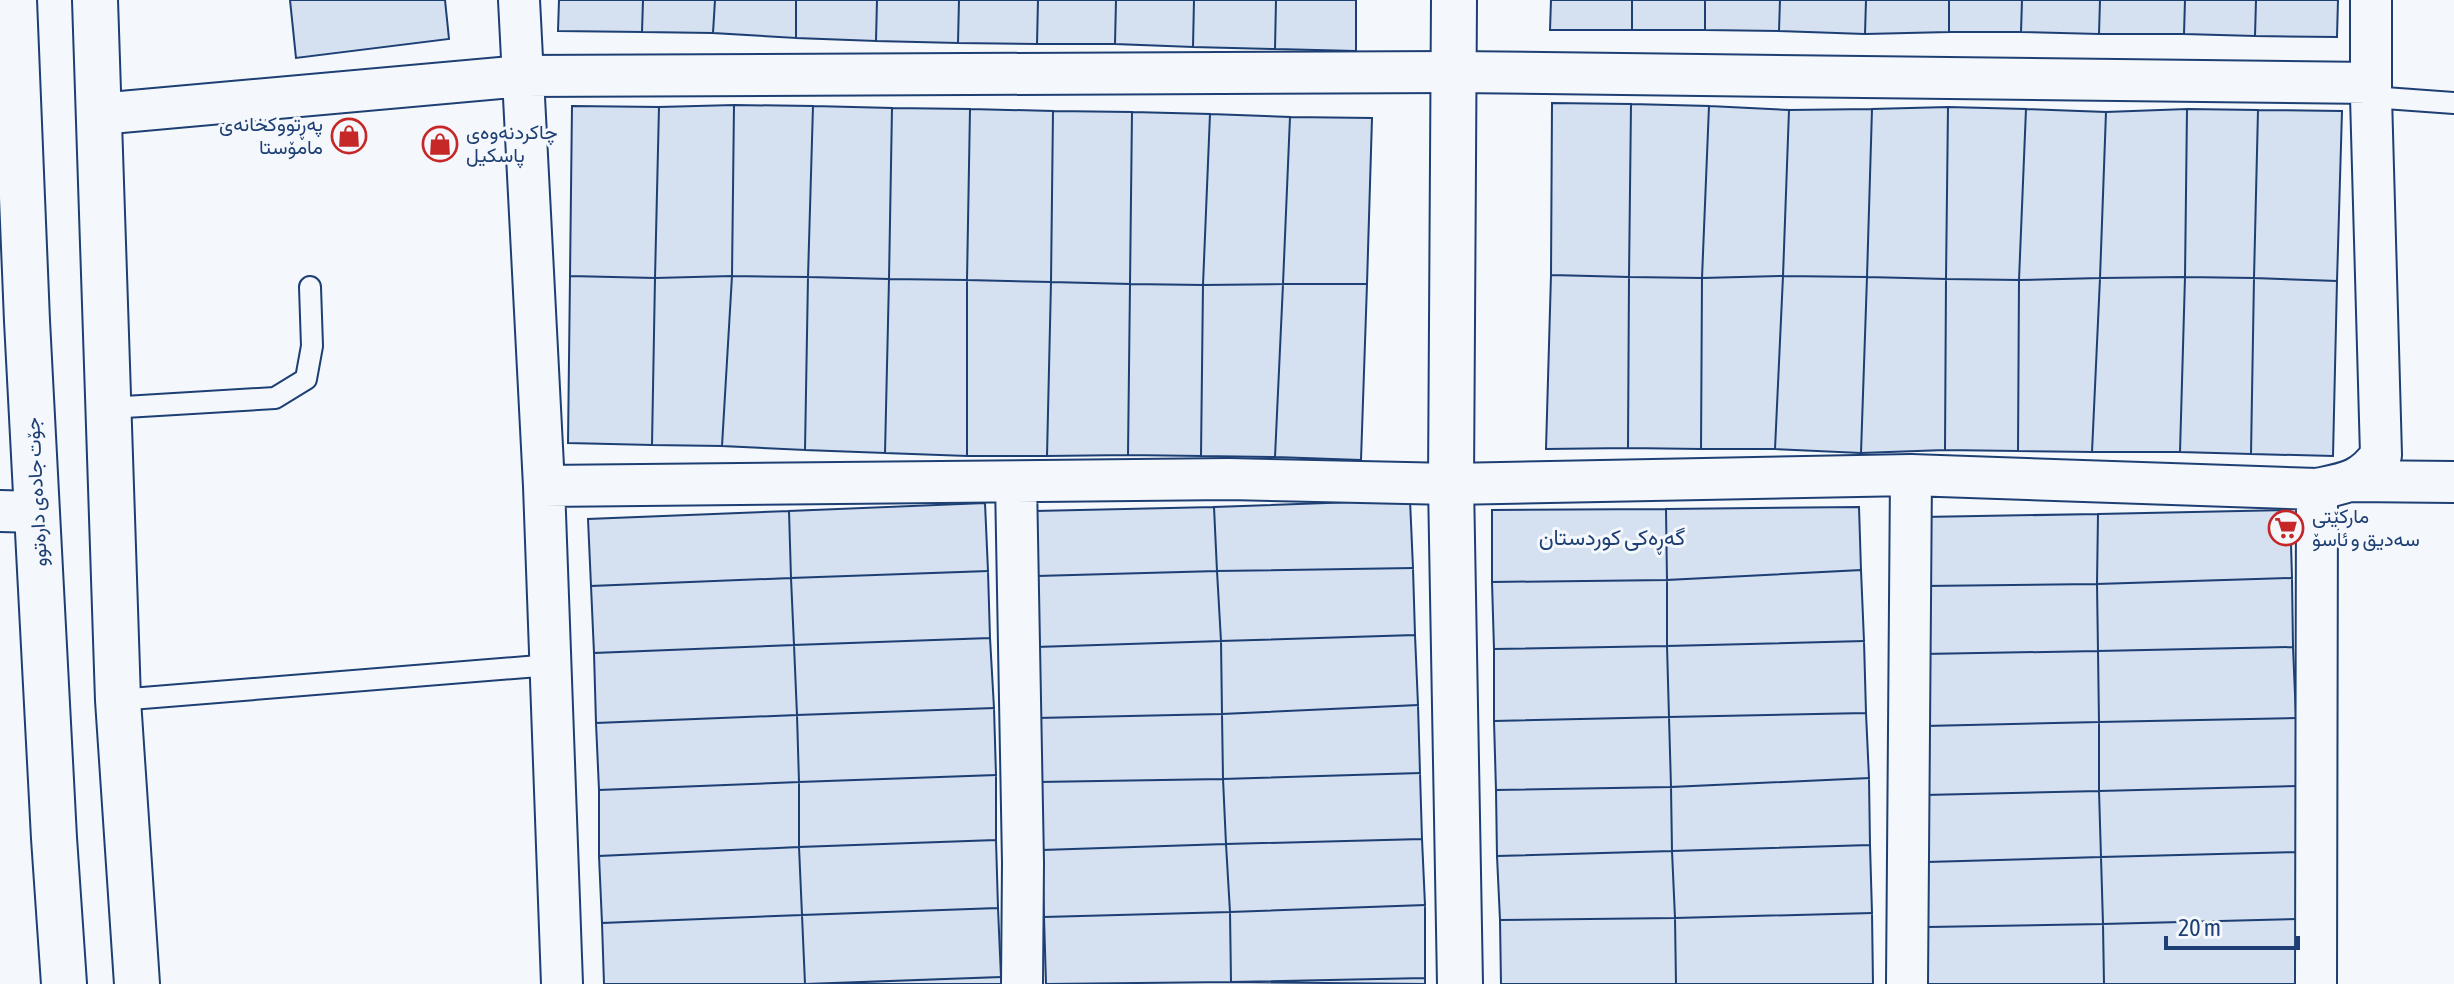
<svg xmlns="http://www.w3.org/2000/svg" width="2454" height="984" font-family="'Asap Condensed',Vazirmatn,sans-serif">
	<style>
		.building { fill: #d5e0f0; stroke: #1d3f73; stroke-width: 2 }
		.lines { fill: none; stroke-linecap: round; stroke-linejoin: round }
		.service-casing { stroke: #1d3f73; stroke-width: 24 }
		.minor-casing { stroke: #1d3f73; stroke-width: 44 }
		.tertiary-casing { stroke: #1d3f73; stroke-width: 48 }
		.secondary-casing { stroke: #1d3f73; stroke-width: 48 }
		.service { stroke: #f4f7fb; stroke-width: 20 }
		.minor { stroke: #f4f7fb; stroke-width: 40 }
		.tertiary { stroke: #f4f7fb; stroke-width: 44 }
		.secondary { stroke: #f4f7fb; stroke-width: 44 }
		.labels { text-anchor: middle; stroke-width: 6; stroke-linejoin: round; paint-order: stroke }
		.poi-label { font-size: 20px; fill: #1d3f73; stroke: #f4f7fb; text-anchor: start }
		.street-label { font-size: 20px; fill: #1d3f73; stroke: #f4f7fb }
		.neighbourhood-label { font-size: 22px; fill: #1d3f73; stroke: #f4f7fb }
	</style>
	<rect width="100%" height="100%" fill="#f4f7fb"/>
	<!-- building -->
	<path class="building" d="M290 0H445L449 39 296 58Z
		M559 0H643L642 32 558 31Z
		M643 0H715L713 33 642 32Z
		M715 0H796V38L713 33Z
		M796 0H877L876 41 796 38Z
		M877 0H959L958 43 876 41Z
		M959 0H1038L1037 44 958 43Z
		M1038 0H1116L1115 44H1037Z
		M1116 0H1194L1193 47 1115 44Z
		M1194 0H1276L1275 49 1193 47Z
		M1276 0H1356V51L1275 49Z
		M1551 0H1632V30H1550Z
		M1632 0H1705V30H1632Z
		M1705 0H1780L1779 31 1705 30Z
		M1780 0H1866L1865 34 1779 31Z
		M1866 0H1949V32L1865 34Z
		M1949 0H2022L2021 32H1949Z
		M2022 0H2100L2099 34 2021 32Z
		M2100 0H2185L2184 34H2099Z
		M2185 0H2256L2255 36 2184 34Z
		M2256 0H2338L2337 37 2255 36Z
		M1552 103 1631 104 1629 277 1551 275Z
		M1631 104 1709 106 1702 278 1629 277Z
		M734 105 732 276 655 278 659 107Z
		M734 105 813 106 808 277 732 276Z
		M572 106 659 107 655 278 570 276Z
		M813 106 892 108 889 279 808 277Z
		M1709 106 1789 110 1783 276 1702 278Z
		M1948 107 1946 279 1867 277 1872 109Z
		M1948 107 2026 109 2019 280 1946 279Z
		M892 108 970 109 967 280 889 279Z
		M970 109 1053 111 1051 282 967 280Z
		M1872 109 1867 277 1783 276 1789 110Z
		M2026 109 2106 112 2100 278 2019 280Z
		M2187 109 2185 277 2100 278 2106 112Z
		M2187 109 2258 110 2254 278 2185 277Z
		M2258 110 2342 111 2337 281 2254 278Z
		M1053 111 1132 112 1130 284 1051 282Z
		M1132 112 1210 114 1203 285 1130 284Z
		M1210 114 1290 117 1283 284 1203 285Z
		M1290 117 1372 118 1367 284H1283Z
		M1551 275 1629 277 1628 448 1546 449Z
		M570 276 655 278 652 445 568 443Z
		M732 276 722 446 652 445 655 278Z
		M732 276 808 277 805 450 722 446Z
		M1783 276 1775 449H1701L1702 278Z
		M1783 276 1867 277 1861 453 1775 449Z
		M808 277 889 279 885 453 805 450Z
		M1629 277 1702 278 1701 449 1628 448Z
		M1867 277 1946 279 1945 450 1861 453Z
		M2185 277 2180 452H2092L2100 278Z
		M2185 277 2254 278 2251 454 2180 452Z
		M2100 278 2092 452 2018 451 2019 280Z
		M2254 278 2337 281 2333 456 2251 454Z
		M889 279 967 280V456L885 453Z
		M1946 279 2019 280 2018 451 1945 450Z
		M967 280 1051 282 1047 456H967Z
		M1051 282 1130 284 1128 455 1047 456Z
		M1130 284 1203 285 1201 456 1128 455Z
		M1283 284 1275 457 1201 456 1203 285Z
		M1283 284H1367L1361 460 1275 457Z
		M1410 500 1413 568 1217 571 1214 507Z
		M985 503 988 571 791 578 789 511Z
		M1214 507 1217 571 1037 576 1035 511Z
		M1859 507 1861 570 1667 580 1666 509Z
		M1666 509 1667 580 1492 582V510Z
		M2290 510 2292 578 2097 584 2098 514Z
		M789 511 791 578 591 586 588 519Z
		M2098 514 2097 584 1924 586 1922 517Z
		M1413 568 1415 635 1221 641 1217 571Z
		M1861 570 1864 641 1667 646V580Z
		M988 571 990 638 794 645 791 578Z
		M1217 571 1221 641 1036 647 1037 576Z
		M791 578 794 645 594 653 591 586Z
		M2292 578 2293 647 2098 651 2097 584Z
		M1667 580V646L1494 649 1492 582Z
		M2097 584 2098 651 1923 654 1924 586Z
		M1415 635 1418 705 1222 714 1221 641Z
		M990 638 994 708 797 715 794 645Z
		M1221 641 1222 714 1037 718 1036 647Z
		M1864 641 1866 713 1669 717 1667 646Z
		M794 645 797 715 596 723 594 653Z
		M1667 646 1669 717 1494 721V649Z
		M2293 647 2296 718 2099 722 2098 651Z
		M2098 651 2099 722 1925 726 1923 654Z
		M1418 705 1420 773 1223 779 1222 714Z
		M994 708 996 775 799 782 797 715Z
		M1866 713 1869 778 1671 787 1669 717Z
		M1222 714 1223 779 1038 782 1037 718Z
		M797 715 799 782 599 790 596 723Z
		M1669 717 1671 787 1496 790 1494 721Z
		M2296 718 2298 786 2099 791V722Z
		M2099 722V791L1925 795V726Z
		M1420 773 1422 839 1226 844 1223 779Z
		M996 775V840L799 847V782Z
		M1869 778 1870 845 1672 851 1671 787Z
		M1223 779 1226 844 1042 850 1038 782Z
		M799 782V847L599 856V790Z
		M2298 786V852L2101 857 2099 791Z
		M1671 787 1672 851 1497 856 1496 790Z
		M2099 791 2101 857 1927 862 1925 795Z
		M1422 839 1425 905 1230 912 1226 844Z
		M996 840 998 908 802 915 799 847Z
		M1226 844 1230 912 1044 917 1042 850Z
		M1870 845 1872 913 1675 918 1672 851Z
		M799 847 802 915 602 923 599 856Z
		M1672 851 1675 918 1500 920 1497 856Z
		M2298 852 2300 919 2103 924 2101 857Z
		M2101 857 2103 924 1928 927 1927 862Z
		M1425 905V978L1231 982 1230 912Z
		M998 908 1001 977 805 984 802 915Z
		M1230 912 1231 982 1046 984 1044 917Z
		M1872 913 1873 984H1676L1675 918Z
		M802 915 805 984H604L602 923Z
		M1675 918 1676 984H1501L1500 920Z
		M2300 919 2301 984H2104L2103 924Z
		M2103 924 2104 984H1928V927Z
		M1001 977V984H809Z
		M1425 978V984L1231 982Z"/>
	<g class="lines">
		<!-- service casing -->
		<g class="service-casing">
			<path id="service" d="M2371 97 2454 103
				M108 408 275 398 306 379 312 346 310 287
				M118 700 551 665"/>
		</g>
		<!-- minor casing -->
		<g class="minor-casing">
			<path id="minor" d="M519 0 544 486 562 984
				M99 114 522 76 1454 72 2371 83
				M2352 481 2454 482
				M1016 482 1023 863 1022 984
				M544 486 1229 479 1451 484 1911 475 2317 489C2346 483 2363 481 2381 455L2371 97V0
				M0 511 37 512
				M1907 984 1911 475
				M2316 984 2317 489"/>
		</g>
		<!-- tertiary casing -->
		<g class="tertiary-casing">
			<path id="tertiary" d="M1454 0 1451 484 1460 984"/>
		</g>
		<!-- secondary casing -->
		<g class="secondary-casing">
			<path id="secondary" d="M14 0 27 321 54 838 64 984
				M95 0 118 700 137 984"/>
		</g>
		<!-- service -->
		<use href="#service" class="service"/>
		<!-- minor -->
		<use href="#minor" class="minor"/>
		<!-- tertiary -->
		<use href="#tertiary" class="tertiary"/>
		<!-- secondary -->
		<use href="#secondary" class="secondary"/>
	</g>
	<!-- icons -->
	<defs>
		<g id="shop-ring" transform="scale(1.8)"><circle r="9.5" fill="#f4f7fb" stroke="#c62828" stroke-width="1.5"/><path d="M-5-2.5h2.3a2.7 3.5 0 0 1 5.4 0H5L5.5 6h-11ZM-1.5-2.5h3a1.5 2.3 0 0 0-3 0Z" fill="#c62828"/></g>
		<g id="supermarket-ring" transform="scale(1.8)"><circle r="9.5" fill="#f4f7fb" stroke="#c62828" stroke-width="1.5"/><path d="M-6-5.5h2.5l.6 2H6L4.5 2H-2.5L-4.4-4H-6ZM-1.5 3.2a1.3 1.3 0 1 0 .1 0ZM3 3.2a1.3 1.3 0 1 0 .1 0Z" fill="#c62828"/></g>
	</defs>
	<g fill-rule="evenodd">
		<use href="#shop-ring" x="349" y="136"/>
		<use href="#shop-ring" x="440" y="144"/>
		<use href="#supermarket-ring" x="2286" y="528"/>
	</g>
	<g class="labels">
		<!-- poi labels -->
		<g class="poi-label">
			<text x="323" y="131" text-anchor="end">پەڕتووکخانەی<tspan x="323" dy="23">مامۆستا</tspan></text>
			<text x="466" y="139">چاکردنەوەی<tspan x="466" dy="23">پاسکیل</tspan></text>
			<text x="2312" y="523">مارکێتی<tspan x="2312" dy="23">سەدیق و ئاسۆ</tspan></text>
		</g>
		<!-- street labels -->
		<g class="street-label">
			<text transform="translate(36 492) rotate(-93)" y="7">جۆت جادەی دارەتوو</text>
		</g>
		<!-- neighbourhood labels -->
		<g class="neighbourhood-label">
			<text x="1612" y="545">گەڕەکی کوردستان</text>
		</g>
	</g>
	<!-- scale -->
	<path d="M2166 936v12h132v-12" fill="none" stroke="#1d3f73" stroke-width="4"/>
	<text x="2178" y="936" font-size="24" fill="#1d3f73" stroke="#f4f7fb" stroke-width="6" paint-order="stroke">20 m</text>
</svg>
